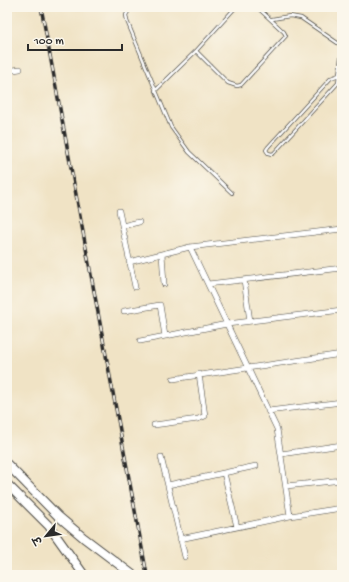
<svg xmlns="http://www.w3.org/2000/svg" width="349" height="582" font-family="'Gochi Hand','Playpen Sans Deva',sans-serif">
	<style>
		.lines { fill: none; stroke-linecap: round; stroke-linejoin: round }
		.service-casing { stroke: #494742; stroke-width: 4 }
		.minor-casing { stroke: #494742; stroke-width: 6 }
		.trunk-casing { stroke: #494742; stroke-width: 10 }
		.service { stroke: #fff; stroke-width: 2.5 }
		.minor { stroke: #fff; stroke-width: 5 }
		.trunk { stroke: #fff; stroke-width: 8 }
		.rail-casing { stroke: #2b2b2b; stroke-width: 3.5 }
		.rail { stroke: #fbf7ec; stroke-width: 2; stroke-dasharray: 6; stroke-linecap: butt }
	</style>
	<rect width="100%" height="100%" fill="#fbf7ec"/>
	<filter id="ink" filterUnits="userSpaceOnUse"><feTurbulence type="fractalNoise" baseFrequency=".025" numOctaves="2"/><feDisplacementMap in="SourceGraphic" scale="8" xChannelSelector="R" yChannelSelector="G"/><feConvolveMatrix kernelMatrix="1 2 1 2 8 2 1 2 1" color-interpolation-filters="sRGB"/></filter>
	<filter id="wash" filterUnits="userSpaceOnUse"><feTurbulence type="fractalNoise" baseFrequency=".012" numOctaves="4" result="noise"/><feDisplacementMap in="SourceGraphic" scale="16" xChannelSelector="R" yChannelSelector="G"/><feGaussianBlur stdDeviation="0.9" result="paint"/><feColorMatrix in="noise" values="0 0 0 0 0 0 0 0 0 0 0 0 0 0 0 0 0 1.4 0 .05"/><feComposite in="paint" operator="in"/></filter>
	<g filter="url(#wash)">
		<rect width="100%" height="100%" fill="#f0e3c5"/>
	</g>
	<g filter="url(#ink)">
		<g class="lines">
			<!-- service casing -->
			<g class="service-casing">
				<path id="service" d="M131 7 126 15 127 21 171 127 189 152 232 193
					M272 19 290 16 301 18 342 46
					M196 51 228 83 237 86 241 85 286 36 284 32 257 7
					M339 75 331 78 268 147 266 150 268 153 272 154 274 153 338 83 342 48
					M155 91 196 51 236 7"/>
			</g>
			<!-- minor casing -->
			<g class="minor-casing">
				<path id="minor" d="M7 71 20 69
					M119 211 135 287
					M122 226 139 222
					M190 247 277 429 290 516 342 508
					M162 254 164 284
					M129 262 190 247 342 229
					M244 280 250 321
					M208 284 342 268
					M124 311 160 305 165 336
					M140 341 227 324 342 310
					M173 379 342 354
					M268 411 342 402
					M154 425 198 419 205 416 199 374
					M281 454 342 445
					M161 457 185 557
					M224 473 237 527
					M168 485 256 466
					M286 486 342 480
					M180 539 290 516"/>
			</g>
			<!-- trunk casing -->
			<g class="trunk-casing">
				<path id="trunk" d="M7 464 58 516 84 538 133 575
					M7 484 49 526 84 575"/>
			</g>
			<!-- service -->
			<use href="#service" class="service"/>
			<!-- minor -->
			<use href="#minor" class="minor"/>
			<!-- trunk -->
			<use href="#trunk" class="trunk"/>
			<!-- rail casing -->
			<g class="rail-casing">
				<path id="rail" d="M41 7 147 575"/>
			</g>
			<!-- rail -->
			<use href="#rail" class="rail"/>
		</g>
	</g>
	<!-- margin -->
	<rect width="349" height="582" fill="none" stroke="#fbf7ec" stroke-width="24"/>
	<!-- north arrow -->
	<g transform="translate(46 536) rotate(241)" stroke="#fbf7ec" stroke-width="3" paint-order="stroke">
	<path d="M0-3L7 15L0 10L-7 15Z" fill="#2b2b2b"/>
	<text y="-6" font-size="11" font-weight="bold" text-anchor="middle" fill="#2b2b2b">उ</text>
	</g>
	<!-- scale -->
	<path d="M28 44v6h94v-6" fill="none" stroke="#2b2b2b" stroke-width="2"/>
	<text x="34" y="44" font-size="12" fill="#2b2b2b" stroke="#fbf7ec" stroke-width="3" paint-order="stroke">100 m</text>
</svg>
